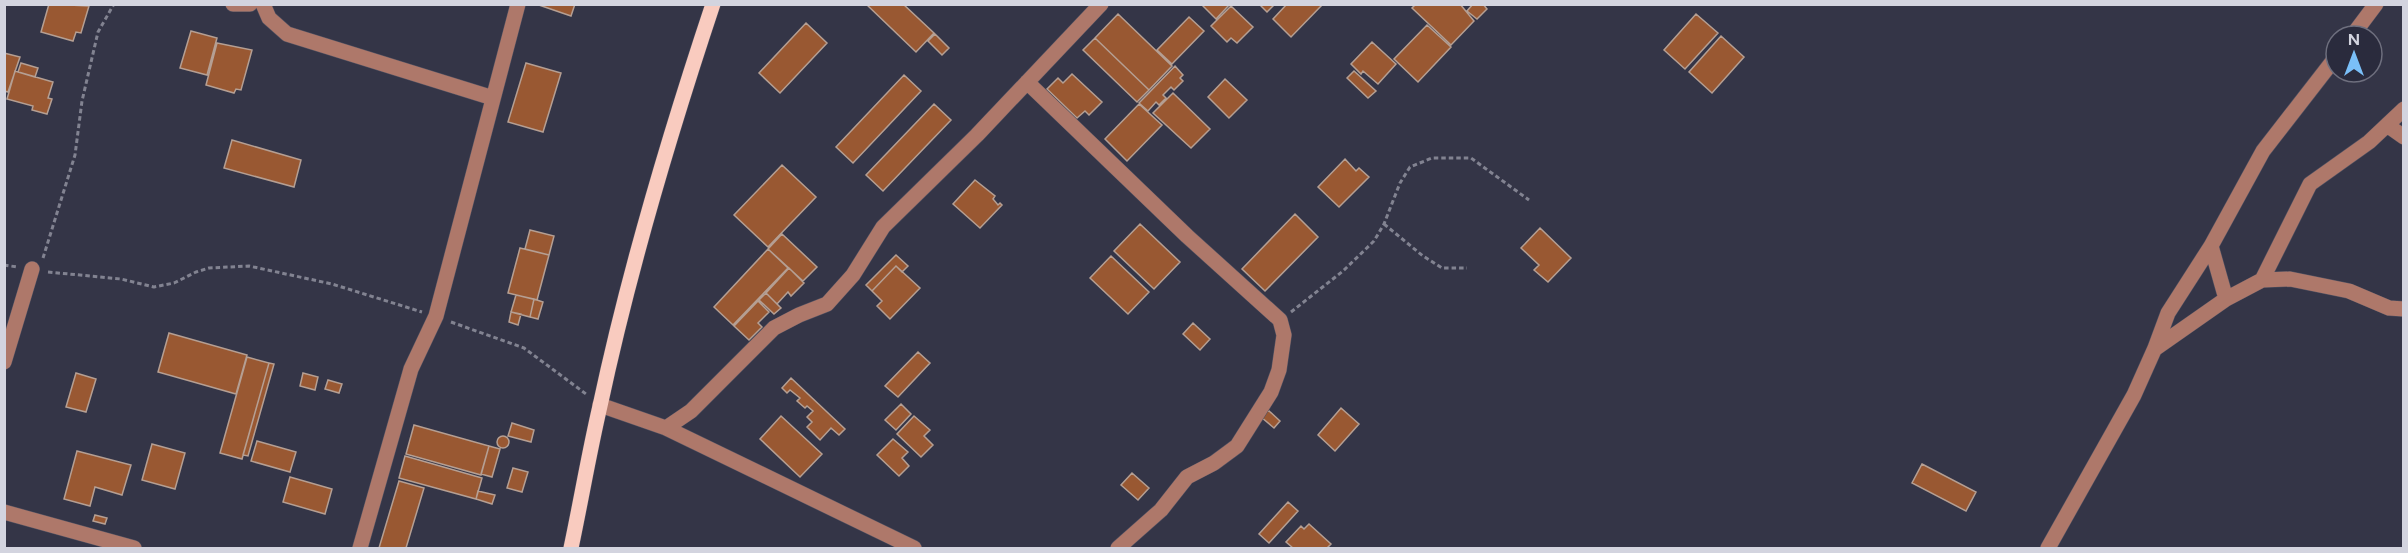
<svg xmlns="http://www.w3.org/2000/svg" width="2408" height="553" font-family="Figtree,sans-serif">
	<style>
		.building { fill: #995832; stroke: #b59f93; stroke-width: 1.5 }
		.lines { fill: none; stroke-linecap: round; stroke-linejoin: round }
		.minor-casing { stroke: #515262; stroke-width: 16 }
		.major-casing { stroke: #515262; stroke-width: 16 }
		.path { stroke: #828391; stroke-width: 3; stroke-dasharray: 4.5 3; stroke-linecap: butt }
		.minor { stroke: #ae786a; stroke-width: 15 }
		.major { stroke: #f9cbbf; stroke-width: 15 }
	</style>
	<rect width="100%" height="100%" fill="#343547"/>
	<!-- building -->
	<path class="building" d="M49 4 89 6 81 33 76 32 73 41 41 32Z
		M536 4H575L571 16Z
		M866 4H903L934 33 916 52Z
		M1201 4H1230L1216 19Z
		M1259 4H1275L1267 12Z
		M1287 4H1323L1291 37 1273 19Z
		M1416 4H1460L1474 21 1451 45 1412 8Z
		M1473 4H1483L1487 9 1477 19 1467 11Z
		M1231 6 1253 27 1237 43 1231 38 1227 42 1211 26Z
		M1118 14 1172 66 1149 90 1095 38Z
		M1696 14 1718 33 1685 69 1664 50Z
		M1189 17 1204 31 1172 64 1157 50Z
		M806 23 827 43 780 93 759 73Z
		M1427 25 1451 47 1418 82 1394 59Z
		M191 31 217 38 207 75 180 68Z
		M935 34 949 48 942 55 928 41Z
		M1721 36 1744 57 1712 93 1689 72Z
		M1095 38 1149 90 1137 102 1083 50Z
		M1372 42 1396 64 1378 84 1363 71 1361 74 1351 64Z
		M217 43 252 50 241 90 236 89 234 93 206 85Z
		M4 53 20 57 8 92 4 91Z
		M21 63 38 68 35 77 18 72Z
		M526 63 561 73 543 132 508 122Z
		M1175 66 1183 75 1180 78 1183 81 1174 90 1171 87 1163 95 1166 98 1159 105 1156 102 1148 111 1139 103Z
		M15 71 53 82 48 98 52 99 47 114 32 110 33 106 7 99Z
		M1354 71 1376 91 1368 98 1347 78Z
		M1072 74 1102 102 1089 115 1085 111 1077 118 1047 89 1058 78 1063 83Z
		M904 75 921 91 853 163 836 147Z
		M1225 79 1247 100 1229 118 1208 97Z
		M1173 93 1210 129 1191 148 1153 113Z
		M934 104 951 120 883 191 866 175Z
		M1139 104 1162 125 1127 161 1105 139Z
		M232 140 301 160 294 187 224 168Z
		M1345 159 1356 171 1359 168 1369 177 1339 207 1318 187Z
		M782 165 816 197 768 247 734 215Z
		M975 180 995 196 993 199 998 205 1000 203 1002 205 980 228 953 204Z
		M1295 214 1318 237 1265 291 1242 269Z
		M1140 224 1180 262 1154 289 1114 251Z
		M1540 228 1571 258 1548 282 1534 270 1539 265 1521 248Z
		M530 230 554 236 549 255 525 249Z
		M782 234 817 267 803 281 768 249Z
		M520 248 549 255 537 300 508 293Z
		M768 249 788 268 733 325 714 307Z
		M896 255 908 266 902 272 896 266 872 291 866 285Z
		M1111 256 1149 292 1128 314 1090 278Z
		M896 266 920 288 890 319 877 306 882 301 872 291Z
		M789 268 804 283 791 296 788 292 777 304 766 293Z
		M766 293 781 308 774 314 759 300Z
		M516 295 534 299 530 317 511 312Z
		M534 299 543 302 538 319 530 317Z
		M758 301 769 312 758 323 762 327 749 340 734 326Z
		M511 312 521 314 518 325 509 322Z
		M1193 323 1210 339 1200 350 1183 334Z
		M169 333 247 355 236 394 158 372Z
		M918 352 930 363 898 397 885 386Z
		M247 357 269 363 242 459 220 453Z
		M269 363 274 364 248 456 243 455Z
		M76 373 96 379 86 412 66 407Z
		M303 373 318 377 315 390 300 386Z
		M791 378 845 429 839 435 831 428 820 440 807 427 812 422 807 417 813 411 807 406 805 408 797 401 800 398 790 390 787 393 782 388Z
		M328 380 342 384 339 393 325 389Z
		M901 404 911 414 896 430 885 420Z
		M1341 408 1359 424 1335 451 1318 435Z
		M1268 410 1280 421 1274 428 1261 417Z
		M781 416 822 454 800 477 760 439Z
		M914 416 930 430 924 436 933 445 921 457 897 434Z
		M512 423 534 430 531 442 508 436Z
		M414 425 489 446 481 475 406 454Z
		M497 442a6 6 0 1 1 12 0a6 6 0 1 1-12 0Z
		M893 439 908 452 902 458 909 466 899 476 877 455Z
		M257 441 296 452 290 472 251 461Z
		M152 444 185 453 175 489 142 480Z
		M489 446 500 449 492 477 481 474Z
		M77 451 131 465 122 495 95 487 90 506 64 499Z
		M405 456 482 478 476 499 399 478Z
		M1922 464 1976 492 1966 511 1912 483Z
		M513 468 528 472 522 492 507 488Z
		M1132 473 1149 488 1138 500 1121 485Z
		M290 477 332 489 325 514 283 502Z
		M399 481 424 488 406 548H379Z
		M478 491 495 495 492 504 476 499Z
		M1288 502 1298 511 1269 543 1259 534Z
		M95 515 107 518 105 524 93 521Z
		M1309 524 1331 544 1327 548H1293L1286 542 1301 526 1304 529Z"/>
	<g class="lines">
		<!-- minor casing -->
		<g class="minor-casing">
			<path id="minor" d="M233 4H250
				M263 4 269 18 287 34 493 98
				M2352 36 2376 4
				M1027 82 1187 236 1280 320 1284 335 1279 370 1271 392 1237 446 1214 463 1187 477 1161 510 1118 548
				M2387 125 2404 137
				M2211 246 2226 299
				M2262 280 2310 184 2369 142 2404 109
				M2156 348 2226 299 2262 280 2290 279 2349 291 2389 308 2404 309
				M4 362 32 269
				M600 405 666 428 914 548
				M666 428 691 411 774 328 799 315 827 304 853 275 883 227 977 135 1101 4
				M4 512 134 548
				M360 548 411 369 436 316 518 4
				M2048 548 2134 395 2155 348 2168 313 2211 246 2263 151 2336 57"/>
		</g>
		<!-- major casing -->
		<g class="major-casing">
			<path id="major" d="M571 548C581 501 589 453 600 406 629 270 669 136 713 4"/>
		</g>
		<!-- path -->
		<path class="path" d="M1384 224 1423 256 1442 268H1467
			M43 258 75 155 82 101 98 32 114 4
			M4 265 17 267
			M48 272 121 279 154 287 174 283 196 272 209 268 249 266 332 284 422 312
			M1291 312 1343 271 1374 241 1384 224 1400 183 1410 167 1432 158H1471L1529 200
			M451 322 524 348 586 394"/>
		<!-- minor -->
		<use href="#minor" class="minor"/>
		<!-- major -->
		<use href="#major" class="major"/>
	</g>
	<!-- border -->
	<rect width="2408" height="553" fill="none" stroke="#d3d4df" stroke-width="12"/>
	<!-- north arrow -->
	<g transform="translate(2354 54)"><circle r="28" fill="#2a2b3d" stroke="#6e6f7e" stroke-width="1.5"/>
	<path d="M0-4.5L10 22L0 15L-10 22Z" fill="#7abff8"/>
	<text y="-9" font-size="16" font-weight="bold" text-anchor="middle" fill="#d3d4df">N</text>
	</g>
</svg>
